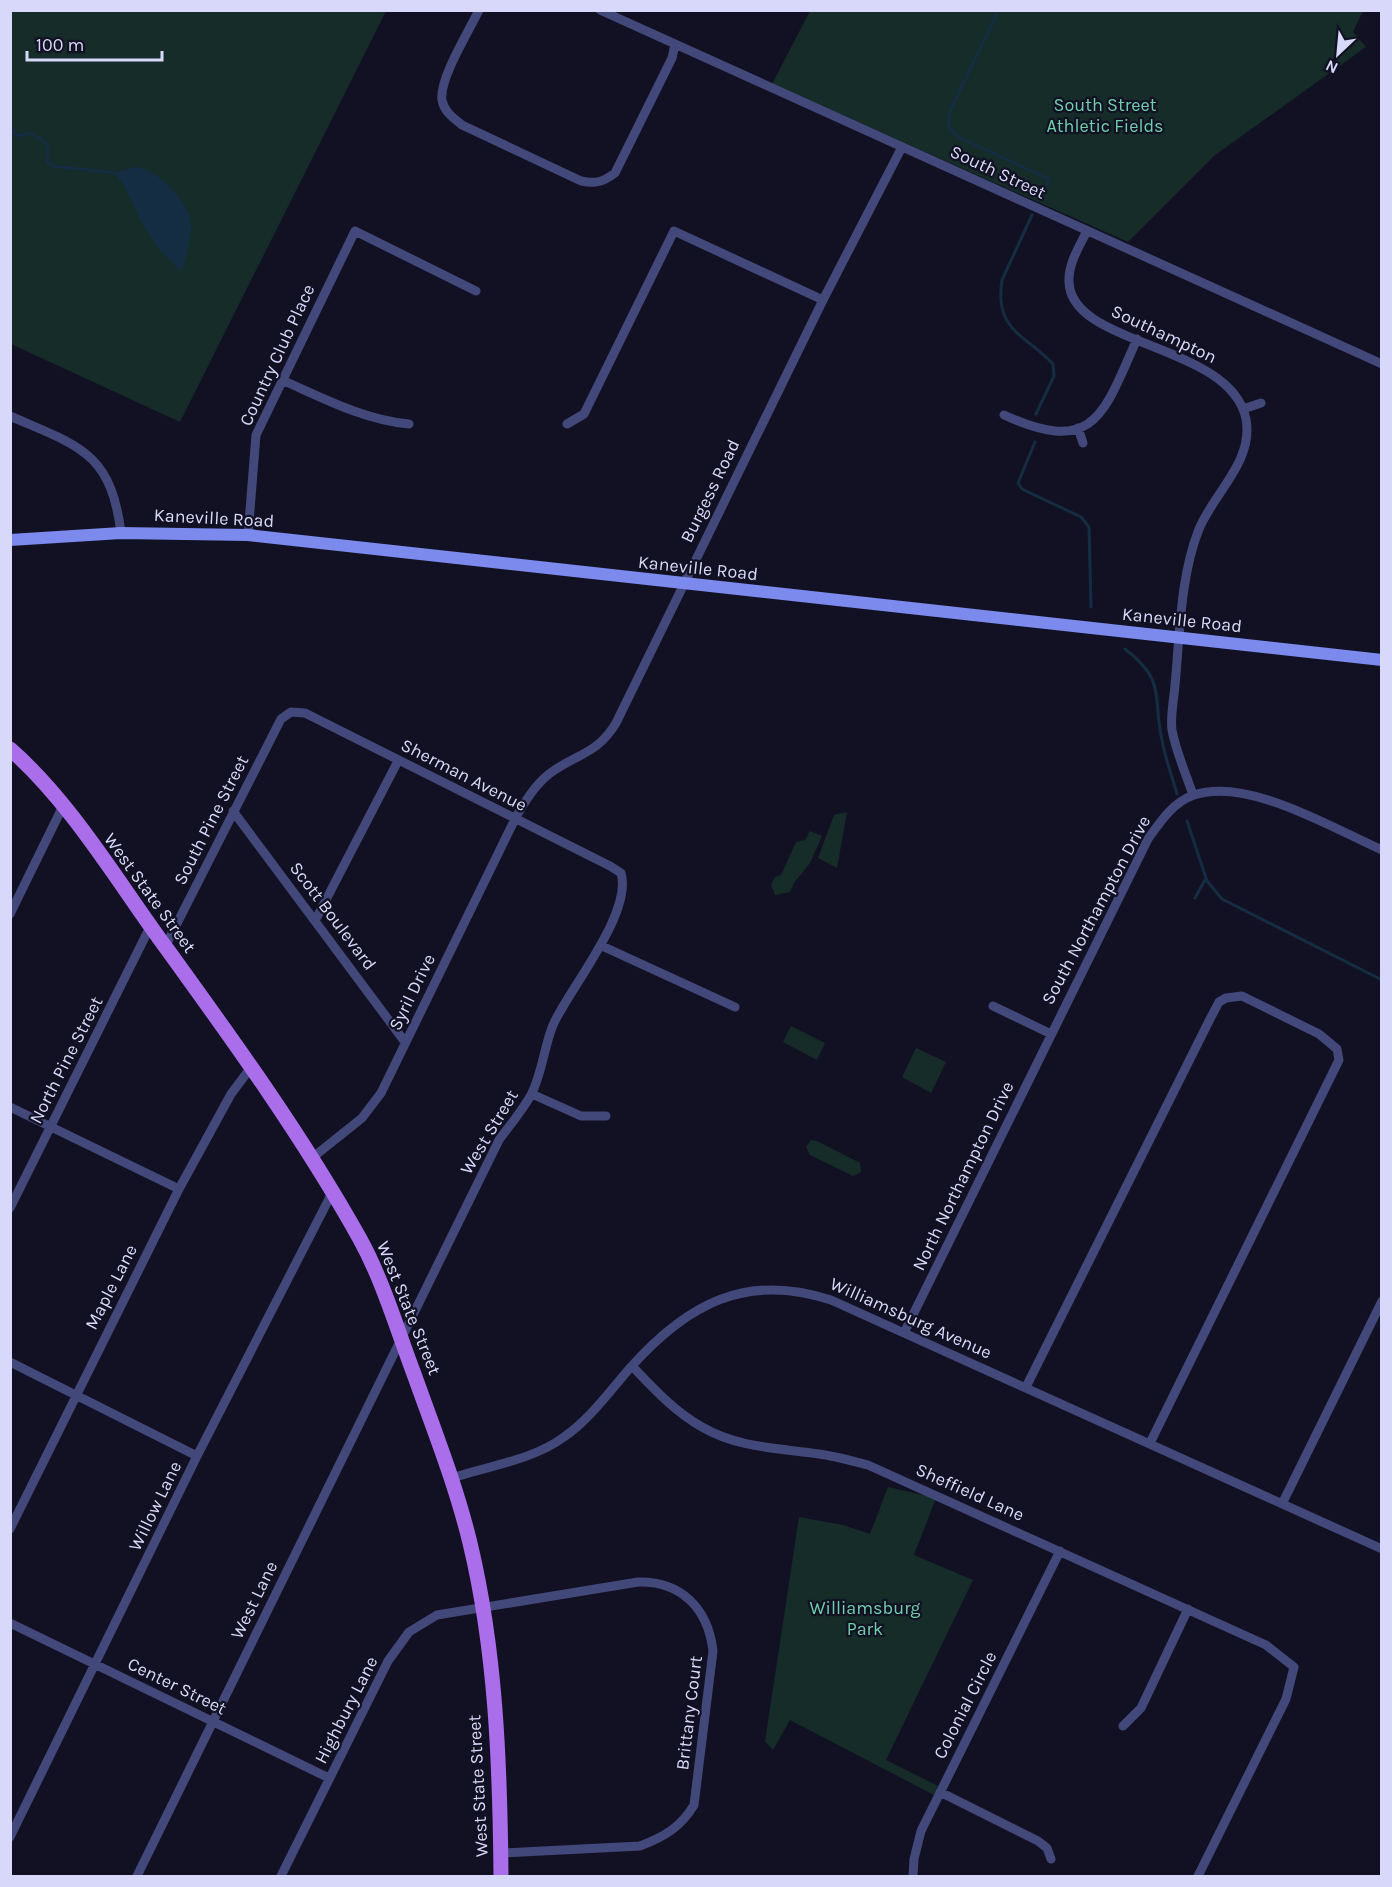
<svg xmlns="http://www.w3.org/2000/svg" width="1392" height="1887" font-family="Karla,sans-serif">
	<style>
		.green { fill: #152c28 }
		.water { fill: #152d43 }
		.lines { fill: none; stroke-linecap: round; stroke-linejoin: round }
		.stream { stroke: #152d43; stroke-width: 3 }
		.street { stroke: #43487b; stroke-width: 9 }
		.secondary { stroke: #7c89ed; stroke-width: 12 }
		.primary { stroke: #ab6eeb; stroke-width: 15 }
		.labels { text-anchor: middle; stroke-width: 4.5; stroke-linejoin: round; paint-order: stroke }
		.park-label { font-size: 18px; fill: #6ed0aa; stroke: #121123 }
		.street-label { font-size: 18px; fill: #d8d9fa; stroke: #121123 }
	</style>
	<rect width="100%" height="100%" fill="#121123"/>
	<!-- green -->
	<path class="green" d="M11 11H386L180 422 11 344Z
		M810 11H1363L1353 32 1366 47 1215 155 1128 242 772 84Z
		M847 812 837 868 818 858 834 815Z
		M810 831 822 836 810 863 794 883 790 892 775 895 771 885 775 877 781 875 796 842 805 840Z
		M791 1026 825 1043 817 1060 783 1042Z
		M916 1048 946 1062 931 1093 902 1077Z
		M811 1140 817 1141 860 1163 861 1172 853 1176 810 1155 806 1147Z
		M888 1487 936 1498 914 1555 973 1580 886 1760 938 1786 934 1795 790 1720 773 1750 765 1741 799 1517 843 1525 870 1534Z"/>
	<!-- water -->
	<path class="water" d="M136 167C158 170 188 200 191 223 192 232 186 261 182 269H178C165 255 151 240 142 223 132 205 129 188 114 173Z"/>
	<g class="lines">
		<!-- stream -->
		<path class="stream" d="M999 10 950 111 948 126 958 137 1049 179 1039 200
			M10 129 18 136 28 133C44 139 51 143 47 161L53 166 114 173
			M1032 215 1002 280C994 331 1025 334 1053 364L1054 376 1036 414
			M1035 442 1018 483 1022 489 1081 517 1089 527 1091 607
			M1125 649C1167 681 1152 696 1162 740 1165 758 1172 776 1177 794
			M1187 821 1207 881 1222 899 1382 980
			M1195 898 1206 878"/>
		<!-- street -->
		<path class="street" d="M479 10C469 31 439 79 442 100 444 112 454 118 462 125L581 181C596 184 603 182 615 173L672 58 675 44
			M600 10 1382 364
			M1087 231C1079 247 1068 264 1069 282 1071 347 1231 343 1246 419 1254 461 1214 493 1199 529 1180 577 1180 634 1175 685 1174 699 1170 717 1172 730 1176 752 1186 774 1193 795
			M282 380C323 398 364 420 409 424
			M1243 409 1261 403
			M1004 415C1095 457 1104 413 1137 339
			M10 416C79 446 111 452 121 533
			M567 424 584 414 674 231 823 300
			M1078 428 1083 443
			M248 535 256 435 355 231 476 291
			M233 811 405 1042
			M10 914 63 806
			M316 919 398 761
			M602 946 735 1007
			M993 1006 1051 1034
			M532 1094 581 1116H606
			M10 1107 179 1189
			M312 1158 362 1118 381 1093 515 819C524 803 534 786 549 774 575 754 597 755 616 723L823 300 902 147
			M10 1208 150 927
			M904 1333 1148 839C1160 822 1173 802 1194 795 1248 777 1332 828 1382 850
			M10 1362 197 1456
			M632 1366C654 1389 674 1411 702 1427 738 1448 778 1448 819 1454 835 1456 852 1461 868 1465L1266 1645 1294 1667 1286 1699 1198 1876
			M1026 1387 1211 1017 1219 1002 1226 998 1242 996 1319 1034 1337 1049 1339 1060 1150 1443
			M452 1478C488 1466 533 1460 564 1437 590 1419 609 1392 630 1368 687 1304 746 1272 831 1300L1382 1549
			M1282 1504 1382 1301
			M10 1529 179 1189 231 1094 252 1066
			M10 1623 329 1778
			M1123 1726 1141 1708 1188 1609
			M940 1792 1038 1841 1047 1848 1051 1859
			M10 1837 197 1456 332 1193
			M137 1876 499 1140C510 1125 522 1111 531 1095 542 1074 544 1047 553 1025 569 989 633 913 621 873L610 866 305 713 291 712 281 719 165 947
			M281 1876 388 1661 409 1632 437 1615 638 1582C681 1581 708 1608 713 1651L694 1805C681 1827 664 1837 640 1846L501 1853
			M913 1876 914 1859 921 1831 1060 1551"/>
		<!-- secondary -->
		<path class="secondary" d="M10 540 121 533 248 535 1382 660"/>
		<!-- primary -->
		<path class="primary" d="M10 749C71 802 119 884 167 949 235 1043 303 1137 360 1239 383 1281 397 1329 414 1374 434 1430 456 1485 470 1543 496 1651 500 1765 501 1876"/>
	</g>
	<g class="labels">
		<!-- park labels -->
		<g class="park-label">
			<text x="1105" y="111">South Street<tspan x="1105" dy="21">Athletic Fields</tspan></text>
			<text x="865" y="1614">Williamsburg<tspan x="865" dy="21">Park</tspan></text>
		</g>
		<!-- street labels -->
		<g class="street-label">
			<text transform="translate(998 172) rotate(25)" y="6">South Street</text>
			<text transform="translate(1164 334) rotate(25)" y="6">Southampton</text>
			<text transform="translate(277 355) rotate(-65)" y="6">Country Club Place</text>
			<text transform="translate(710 491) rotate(-64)" y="6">Burgess Road</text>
			<text transform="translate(214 518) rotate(3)" y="6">Kaneville Road</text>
			<text transform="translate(698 568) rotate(6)" y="6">Kaneville Road</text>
			<text transform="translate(1182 620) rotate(6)" y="6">Kaneville Road</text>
			<text transform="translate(464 775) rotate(27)" y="6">Sherman Avenue</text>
			<text transform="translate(211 820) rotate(-63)" y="6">South Pine Street</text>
			<text transform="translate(150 893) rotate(54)" y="6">West State Street</text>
			<text transform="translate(1096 910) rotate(-62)" y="6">South Northampton Drive</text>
			<text transform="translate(333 916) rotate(53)" y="6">Scott Boulevard</text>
			<text transform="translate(412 992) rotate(-64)" y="6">Syril Drive</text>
			<text transform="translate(66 1060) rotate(-63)" y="6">North Pine Street</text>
			<text transform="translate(489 1132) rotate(-59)" y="6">West Street</text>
			<text transform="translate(963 1176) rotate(-64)" y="6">North Northampton Drive</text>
			<text transform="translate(111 1287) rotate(-63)" y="6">Maple Lane</text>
			<text transform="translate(409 1308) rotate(68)" y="6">West State Street</text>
			<text transform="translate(911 1318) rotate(24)" y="6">Williamsburg Avenue</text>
			<text transform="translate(970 1492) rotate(24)" y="6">Sheffield Lane</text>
			<text transform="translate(155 1506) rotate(-64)" y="6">Willow Lane</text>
			<text transform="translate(254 1600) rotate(-64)" y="6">West Lane</text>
			<text transform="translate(177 1686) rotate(26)" y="6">Center Street</text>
			<text transform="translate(965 1705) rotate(-63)" y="6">Colonial Circle</text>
			<text transform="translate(346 1710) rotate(-63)" y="6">Highbury Lane</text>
			<text transform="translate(689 1713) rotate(-83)" y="6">Brittany Court</text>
			<text transform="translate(478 1786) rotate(-93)" y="6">West State Street</text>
		</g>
	</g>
	<!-- border -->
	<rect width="1392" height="1887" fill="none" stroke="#d8d9fa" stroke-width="24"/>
	<!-- north arrow -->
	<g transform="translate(1338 54) rotate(206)" stroke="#121123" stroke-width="4.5" paint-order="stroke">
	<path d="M0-4.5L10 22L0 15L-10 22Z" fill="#d8d9fa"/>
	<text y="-9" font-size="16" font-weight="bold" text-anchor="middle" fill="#d8d9fa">N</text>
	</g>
	<!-- scale -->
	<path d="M27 51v9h135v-9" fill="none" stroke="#d8d9fa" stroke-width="3"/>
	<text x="36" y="51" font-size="18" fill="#d8d9fa" stroke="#121123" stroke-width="4.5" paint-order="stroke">100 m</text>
</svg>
